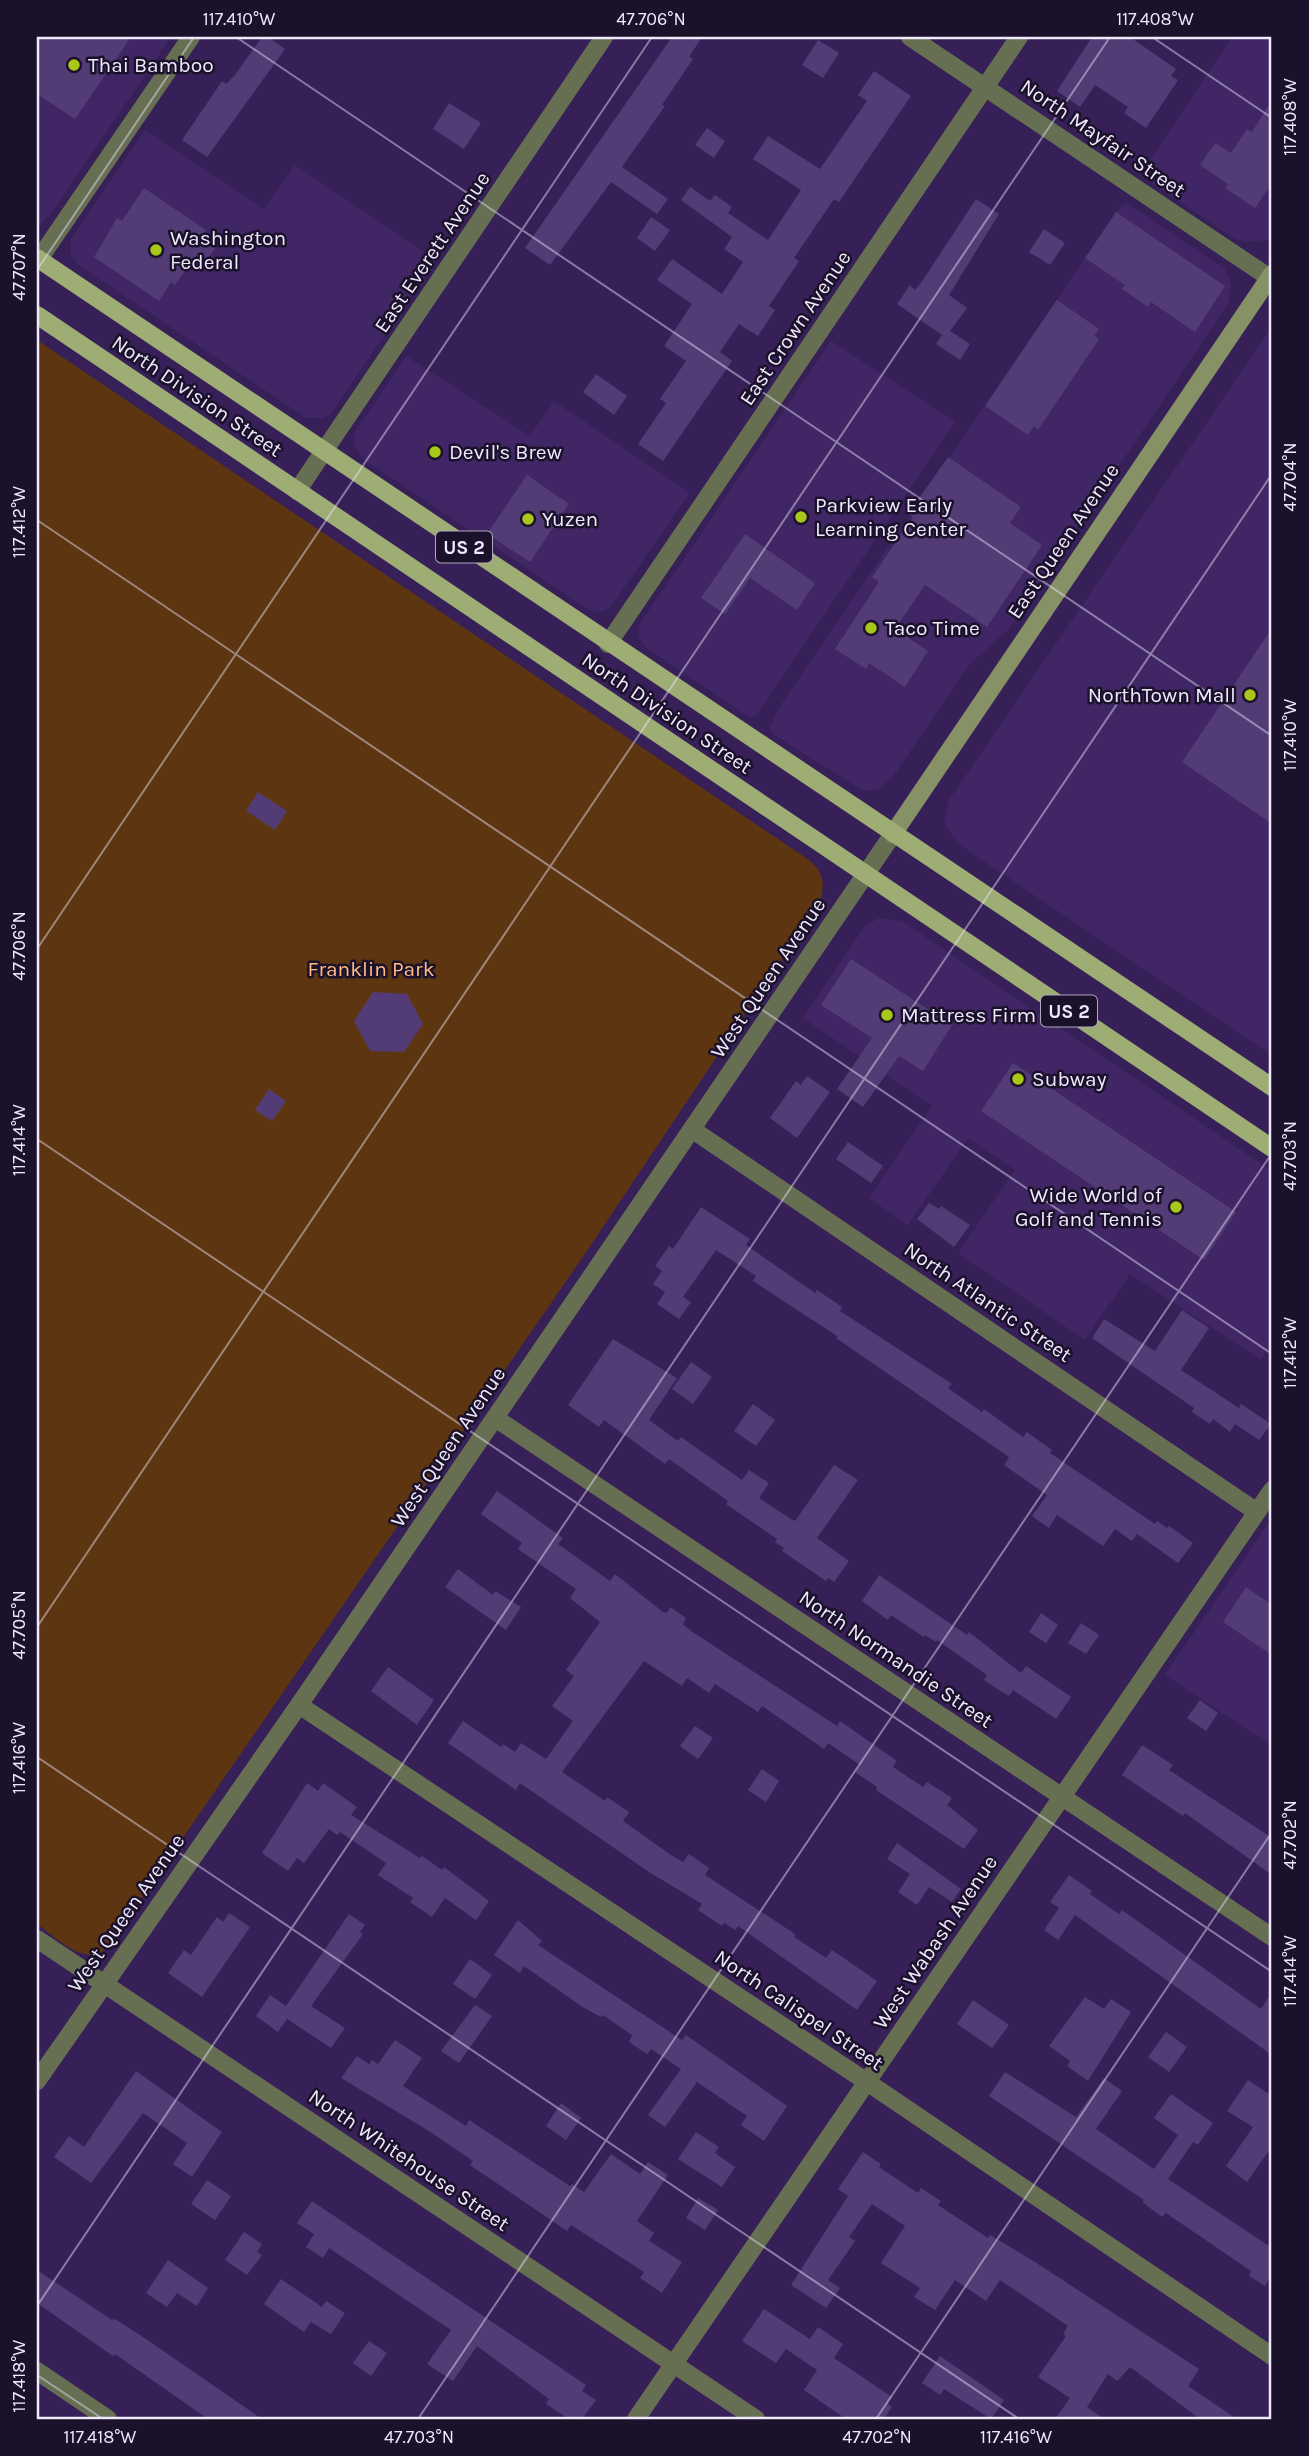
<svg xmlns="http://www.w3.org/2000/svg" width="1309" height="2456" font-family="Karla,sans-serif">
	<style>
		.built { fill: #402664 }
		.green { fill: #5d3611 }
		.building { fill: #533c76 }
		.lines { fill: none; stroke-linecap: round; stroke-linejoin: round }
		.street { stroke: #676f53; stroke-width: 18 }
		.secondary { stroke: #869265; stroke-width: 18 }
		.primary { stroke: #9ead73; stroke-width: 18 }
		.ticks { fill: none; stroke: #efe9fe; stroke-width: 2; stroke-opacity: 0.45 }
		.poi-dot { fill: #a9c719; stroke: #1b112a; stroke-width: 2.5 }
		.labels { text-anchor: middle; stroke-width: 5; stroke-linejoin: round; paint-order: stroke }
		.shield { fill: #1b112a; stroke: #afa8be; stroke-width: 2 }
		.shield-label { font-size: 19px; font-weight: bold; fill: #efe9fe }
		.poi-label { font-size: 21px; fill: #efe9fe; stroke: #1b112a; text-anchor: start }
		.street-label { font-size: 21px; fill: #efe9fe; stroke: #1b112a }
		.park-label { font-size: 21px; fill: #ffbc86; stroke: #1b112a }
		.neatline { fill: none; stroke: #efe9fe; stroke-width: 2.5 }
		.ticks-label { font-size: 18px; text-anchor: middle; fill: #efe9fe }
	</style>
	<rect width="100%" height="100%" fill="#372057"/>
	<!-- built -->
	<path class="built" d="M37 37H171L52 212 37 228Z
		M1232 37H1272V236L1268 240 1247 242 1235 239 1149 181 1143 171Z
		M145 130 264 209 295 165 436 260 331 414 322 418H306L77 264 71 256V239Z
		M1127 203 1225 269 1231 285 1228 304 1009 629 969 665 892 778 878 789 863 791 772 733 770 727 782 703 1122 204Z
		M1272 327V1055L970 852 953 837 944 822 949 800Z
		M831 341 955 422 755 717H749L644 646 638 637 639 625Z
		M406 356 530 436 554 401 690 493 610 608 598 613 588 609 362 458 354 445V433Z
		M879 918 902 921 1272 1171V1343L1261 1360 1130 1274 1085 1340 958 1253 1015 1170 968 1138 908 1225 869 1198 932 1106 803 1018 865 926Z
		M1272 1518V1746L1165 1675Z"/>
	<!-- green -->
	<path class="green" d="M37 340 809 860C824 873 825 883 820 902L593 1242 107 1948C85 1968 57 1938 37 1924Z"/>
	<!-- building -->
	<path class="building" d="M37 37H131L75 119 37 94Z
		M262 37H268L285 49 207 157 182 140 222 81 226 84 235 75Z
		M672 37H702L689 57 693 59 662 105 665 106 622 167 668 199 657 214 611 182 550 265 525 248Z
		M1092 37H1130L1176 69 1171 76 1178 80 1146 128 1124 113 1128 107 1095 85 1080 107 1057 91Z
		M818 40 839 53 823 78 802 65Z
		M874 71 911 96 839 202 834 199 794 258 799 261 769 306 775 310 758 336 739 324 720 352 732 361 663 461 638 444 666 403 660 399 686 361 664 346 692 304 657 280 672 259 722 294 743 262 724 249 732 237 681 200 690 187 710 201 715 195 732 207 728 213 768 240 801 190 753 159 768 136 820 169 867 101 858 95Z
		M1272 100V183L1255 208 1225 188 1228 184 1200 165 1215 143 1231 153 1247 129 1252 132Z
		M449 103 481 123 464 149 433 129Z
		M707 128 725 141 714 158 695 145Z
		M144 188 206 230 203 234 218 244 199 272 189 265 175 285 171 282 159 301 94 257 117 218 122 221Z
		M976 199 999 214 949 295 967 308 950 331 970 344 960 360 936 344 942 335 897 304 910 285 915 290 923 280Z
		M1116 212 1225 286 1195 332 1151 302 1148 307 1122 289 1125 285 1085 258Z
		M651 217 670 230 655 251 637 238Z
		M1044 229 1065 243 1050 265 1029 252Z
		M1057 300 1099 329 1094 336 1099 339 1038 430 1034 426 1028 435 985 406Z
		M596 374 627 396 614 415 583 392Z
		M948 457 1021 507 1010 523 1042 545 987 627 925 585 895 629 928 651 905 687 869 663 866 669 835 649 879 582 872 577 913 517 908 514Z
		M527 475 569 504 530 562 487 534Z
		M745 534 815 583 797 610 750 578 725 614 701 598Z
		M1272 628V824L1182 762Z
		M258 792 287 811 275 830 246 811Z
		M851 959 952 1025 923 1071 899 1056 863 1107 837 1089 872 1038 821 1005Z
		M373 992 407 994 423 1024 404 1052 370 1051 354 1021Z
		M1013 1063 1236 1212 1204 1260 981 1111Z
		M807 1076 830 1092 797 1138 770 1118 796 1081 801 1085Z
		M269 1089 286 1101 272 1121 255 1110Z
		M848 1142 883 1166 871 1183 836 1159Z
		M929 1203 939 1209 941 1206 970 1225 954 1247 917 1219Z
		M701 1207 750 1239 746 1245 815 1293 817 1290 842 1307 840 1311 952 1384 948 1388 982 1412 984 1409 1023 1437 1027 1432 1052 1450 1050 1453 1155 1524 1157 1521 1167 1528 1169 1526 1193 1543 1178 1563 1137 1534 1132 1541 1115 1529 1103 1546 1057 1515 1049 1528 1032 1516 1047 1495 1004 1465 1009 1457 836 1338 837 1336 753 1281 756 1276 716 1250 683 1297 691 1302 679 1319 657 1304 665 1292 653 1284 662 1271 655 1266 669 1246 673 1249Z
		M1182 1310 1209 1328 1181 1370 1239 1408 1241 1404 1271 1424 1259 1440 1235 1424 1230 1432 1213 1419 1210 1424 1192 1412 1194 1408 1092 1338 1104 1319 1155 1351Z
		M613 1339 677 1378 649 1420 678 1441 681 1437 742 1480 749 1470 769 1483 759 1498 791 1519 795 1521 834 1465 858 1480 817 1538 849 1561 834 1582 828 1578 826 1581 782 1551 784 1548 775 1542 777 1539 726 1504 728 1501 669 1459 665 1464 604 1420 599 1427 568 1405Z
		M691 1362 712 1377 693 1404 672 1389Z
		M753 1404 775 1420 756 1446 734 1431Z
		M497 1491 563 1538 558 1544 610 1581 615 1574 663 1612 667 1613 670 1607 686 1618 683 1624 691 1631 837 1726 840 1721 897 1761 893 1767 923 1787 927 1782 952 1798 947 1805 978 1830 964 1849 876 1790 877 1787 855 1772 860 1765 828 1743 824 1749 762 1706 758 1712 715 1684 709 1693 687 1678 682 1686 644 1661 562 1772 605 1801 607 1797 629 1812 623 1821 671 1855 683 1862 689 1854 709 1868 705 1875 795 1934 794 1937 826 1958 832 1950 877 1981 857 2010 738 1926 735 1930 724 1923 722 1926 698 1910 702 1904 649 1872 520 1783 516 1790 448 1743 463 1721 501 1747 503 1744 515 1752 521 1743 546 1759 573 1721 552 1706 574 1676 566 1670 600 1622 570 1598 576 1589 518 1549 522 1543 481 1514Z
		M458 1569 493 1595 495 1591 521 1607 506 1630 445 1587Z
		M879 1575 967 1635 969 1632 1021 1673 1026 1666 1071 1697 1056 1719 1013 1690 1009 1696 1002 1692 984 1680 987 1675 937 1640 936 1642 925 1635 924 1637 891 1615 888 1620 862 1601Z
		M1246 1587 1272 1605V1655L1223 1622Z
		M1041 1613 1058 1625 1046 1643 1029 1632Z
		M1081 1623 1099 1635 1086 1654 1068 1643Z
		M388 1667 434 1700 417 1725 371 1691Z
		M1200 1700 1218 1713 1206 1731 1187 1718Z
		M695 1726 713 1738 698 1759 680 1746Z
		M1142 1745 1173 1765 1169 1770 1272 1838V1875L1185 1813 1183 1816 1122 1775Z
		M762 1769 779 1781 766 1802 748 1790Z
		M307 1783 318 1791 323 1783 357 1807 351 1815 420 1858 422 1856 442 1870 444 1867 489 1901 476 1920 445 1898 432 1917 410 1902 413 1898 378 1875 386 1863 340 1832 337 1835 329 1829 304 1863 297 1858 288 1871 262 1853Z
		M897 1843 961 1889 952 1902 929 1887 917 1905 898 1892 910 1874 887 1859Z
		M1069 1875 1092 1891 1090 1894 1119 1914 1122 1910 1261 2009 1272 1992V2055L1075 1915 1058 1940 1044 1930 1059 1908 1050 1902Z
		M229 1913 250 1927 202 1997 168 1973 184 1950 191 1955 217 1917 223 1922Z
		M349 1914 365 1925 360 1932 363 1934 311 2006 345 2028 331 2048 287 2019 278 2032 256 2016 270 1995 286 2006Z
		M518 1920 542 1941 538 1945 682 2040 686 2035 787 2106 764 2141 741 2125 747 2116 697 2082 665 2127 648 2115 681 2069 651 2049 647 2054 629 2042 632 2035 603 2015 601 2017 584 2008 524 1966 520 1973 494 1955Z
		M470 1959 492 1975 475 1999 453 1984Z
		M1085 1997 1104 2009 1111 1999 1131 2012 1088 2081 1067 2066 1070 2061 1049 2046Z
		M973 2000 1009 2025 992 2048 957 2024Z
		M475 2005 492 2016 459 2063 441 2051Z
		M1166 2032 1187 2047 1169 2072 1148 2057Z
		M395 2040 422 2058 403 2086 466 2126 469 2120 570 2186 572 2184 584 2192 611 2154 640 2174 648 2162 668 2175 637 2221 654 2233 649 2241 682 2262 662 2293 640 2278 644 2272 571 2225 567 2231 470 2165 473 2161 429 2131 341 2078 357 2056 369 2064 372 2060 378 2064Z
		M136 2071 222 2132 192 2177 173 2164 187 2143 143 2113 91 2183 54 2157 69 2136 84 2147Z
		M1005 2072 1076 2117 1104 2078 1122 2091 1096 2129 1154 2169 1178 2135 1154 2118 1171 2094 1213 2123 1198 2145 1193 2142 1168 2179 1272 2248V2273L1265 2286 1249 2276 1251 2271 1166 2213 1162 2217 1142 2202 1144 2200 989 2096Z
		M1248 2080 1272 2096V2146L1247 2182 1226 2166 1253 2127 1227 2111Z
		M561 2103 581 2118 566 2140 546 2126Z
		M696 2132 719 2147 715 2153 735 2167 722 2187 678 2159Z
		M863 2152 881 2164 879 2167 918 2193 921 2188 941 2201 938 2205 988 2238 990 2235 1035 2262 1199 2369 1188 2386 1237 2419H1200L1130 2367 1117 2381 1108 2374 1087 2407 1104 2419H1055L1070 2398 1038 2377 1066 2336 1063 2334 1068 2326 1000 2280 986 2301 955 2280 935 2310 914 2297 920 2288 881 2263 905 2226 872 2204 849 2237 855 2241 828 2280 840 2288 826 2308 791 2285 848 2196 838 2189Z
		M207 2180 231 2196 215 2220 191 2204Z
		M698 2198 718 2210 705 2230 686 2218Z
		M312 2201 586 2385 582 2391 596 2400 582 2419H569L546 2404 549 2399 477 2346 453 2381 427 2364 451 2330 329 2248 323 2258 306 2247 314 2234 297 2223Z
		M244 2232 262 2244 257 2252 262 2255 247 2275 225 2260Z
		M168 2260 208 2288 197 2306 177 2293 167 2307 146 2293Z
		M37 2270 112 2320 115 2319 143 2337 262 2419H208L115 2354 113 2356 37 2303Z
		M281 2279 322 2307 326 2301 345 2313 331 2334 311 2322 304 2332 264 2304Z
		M764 2309 810 2339 818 2327 843 2344 834 2358 892 2397 888 2404 892 2407 884 2419H846L804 2390 817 2370 786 2349 776 2363 742 2341Z
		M369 2341 387 2353 371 2376 353 2363Z
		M940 2356 1004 2400 991 2419 944 2389 940 2395 922 2383Z"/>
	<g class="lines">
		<!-- street -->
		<path class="street" d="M910 37 1270 278
			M37 262 191 37
			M297 491 604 37
			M608 644 1019 37
			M693 1130 1257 1512
			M495 1418 1272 1937
			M299 1705 867 2082 1272 2356
			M37 1939 756 2419
			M37 2081 299 1705 893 834
			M37 2371 108 2419
			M636 2419 1272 1490"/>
		<!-- secondary -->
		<path class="secondary" d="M893 834 1272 274"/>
		<!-- primary -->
		<path class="primary" d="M37 258 1272 1087
			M37 315 1272 1148"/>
	</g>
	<!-- ticks -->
	<path class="ticks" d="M236 37 1272 736M1152 37 1272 118M37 270 194 37M37 520 1272 1354M37 949 652 37M37 1139 1272 1972M37 1627 1110 37M37 1757 1019 2419M37 2306 1272 474M37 2375 103 2419M418 2419 1272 1153M876 2419 1272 1832"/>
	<!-- markers -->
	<g class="poi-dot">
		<circle cx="74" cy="65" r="7"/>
		<circle cx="156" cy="250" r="7"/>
		<circle cx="435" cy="452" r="7"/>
		<circle cx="801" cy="517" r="7"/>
		<circle cx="528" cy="519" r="7"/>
		<circle cx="871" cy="628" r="7"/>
		<circle cx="1250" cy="695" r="7"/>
		<circle cx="887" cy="1015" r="7"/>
		<circle cx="1018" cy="1079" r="7"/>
		<circle cx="1176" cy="1207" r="7"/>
	</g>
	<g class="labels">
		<!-- shield labels -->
		<g class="shield">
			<rect x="436" y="531.5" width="56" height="31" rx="5"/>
			<rect x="1041" y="995.5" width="56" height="31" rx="5"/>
		</g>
		<g class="shield-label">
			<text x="464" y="554">US 2</text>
			<text x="1069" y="1018">US 2</text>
		</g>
		<!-- poi labels -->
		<g class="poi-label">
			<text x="88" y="72">Thai Bamboo</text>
			<text x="170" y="245">Washington<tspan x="170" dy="24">Federal</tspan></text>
			<text x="449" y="459">Devil's Brew</text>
			<text x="815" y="512">Parkview Early<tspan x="815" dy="24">Learning Center</tspan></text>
			<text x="542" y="526">Yuzen</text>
			<text x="885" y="635">Taco Time</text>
			<text x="1236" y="702" text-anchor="end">NorthTown Mall</text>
			<text x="901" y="1022">Mattress Firm</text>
			<text x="1032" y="1086">Subway</text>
			<text x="1162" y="1202" text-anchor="end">Wide World of<tspan x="1162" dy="24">Golf and Tennis</tspan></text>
		</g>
		<!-- street labels -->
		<g class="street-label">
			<text transform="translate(1103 138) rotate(34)" y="7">North Mayfair Street</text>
			<text transform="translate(432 252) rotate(-56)" y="7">East Everett Avenue</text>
			<text transform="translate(795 328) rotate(-56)" y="7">East Crown Avenue</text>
			<text transform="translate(197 396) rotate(34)" y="7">North Division Street</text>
			<text transform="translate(1063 541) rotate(-56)" y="7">East Queen Avenue</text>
			<text transform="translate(667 713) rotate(34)" y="7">North Division Street</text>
			<text transform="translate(768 978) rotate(-56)" y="7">West Queen Avenue</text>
			<text transform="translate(988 1302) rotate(34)" y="7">North Atlantic Street</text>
			<text transform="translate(448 1447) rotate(-56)" y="7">West Queen Avenue</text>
			<text transform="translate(896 1659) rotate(34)" y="7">North Normandie Street</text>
			<text transform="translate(126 1913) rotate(-55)" y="7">West Queen Avenue</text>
			<text transform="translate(935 1942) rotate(-56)" y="7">West Wabash Avenue</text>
			<text transform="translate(799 2010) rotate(34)" y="7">North Calispel Street</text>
			<text transform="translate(409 2160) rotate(34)" y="7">North Whitehouse Street</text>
		</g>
		<!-- park labels -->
		<g class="park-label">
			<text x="371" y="976">Franklin Park</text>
		</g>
	</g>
	<!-- border -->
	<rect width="1309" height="2456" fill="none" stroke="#1b112a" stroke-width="77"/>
	<rect x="38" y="38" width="1232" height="2380" class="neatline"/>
	<g class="ticks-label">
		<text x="239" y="25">117.410°W</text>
		<text x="651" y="25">47.706°N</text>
		<text x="1155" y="25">117.408°W</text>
		<text transform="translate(1290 117) rotate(-90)" y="6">117.408°W</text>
		<text transform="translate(19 267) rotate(-90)" y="6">47.707°N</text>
		<text transform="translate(1290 477) rotate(-90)" y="6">47.704°N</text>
		<text transform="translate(19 522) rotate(-90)" y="6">117.412°W</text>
		<text transform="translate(1290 735) rotate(-90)" y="6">117.410°W</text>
		<text transform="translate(19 946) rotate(-90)" y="6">47.706°N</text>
		<text transform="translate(19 1140) rotate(-90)" y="6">117.414°W</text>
		<text transform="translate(1290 1156) rotate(-90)" y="6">47.703°N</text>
		<text transform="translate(1290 1353) rotate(-90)" y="6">117.412°W</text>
		<text transform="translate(19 1625) rotate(-90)" y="6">47.705°N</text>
		<text transform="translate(19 1758) rotate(-90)" y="6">117.416°W</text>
		<text transform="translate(1290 1835) rotate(-90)" y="6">47.702°N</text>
		<text transform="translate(1290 1971) rotate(-90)" y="6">117.414°W</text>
		<text transform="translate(19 2376) rotate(-90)" y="6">117.418°W</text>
		<text x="100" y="2443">117.418°W</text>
		<text x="419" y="2443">47.703°N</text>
		<text x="877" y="2443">47.702°N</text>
		<text x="1016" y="2443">117.416°W</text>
	</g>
</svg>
